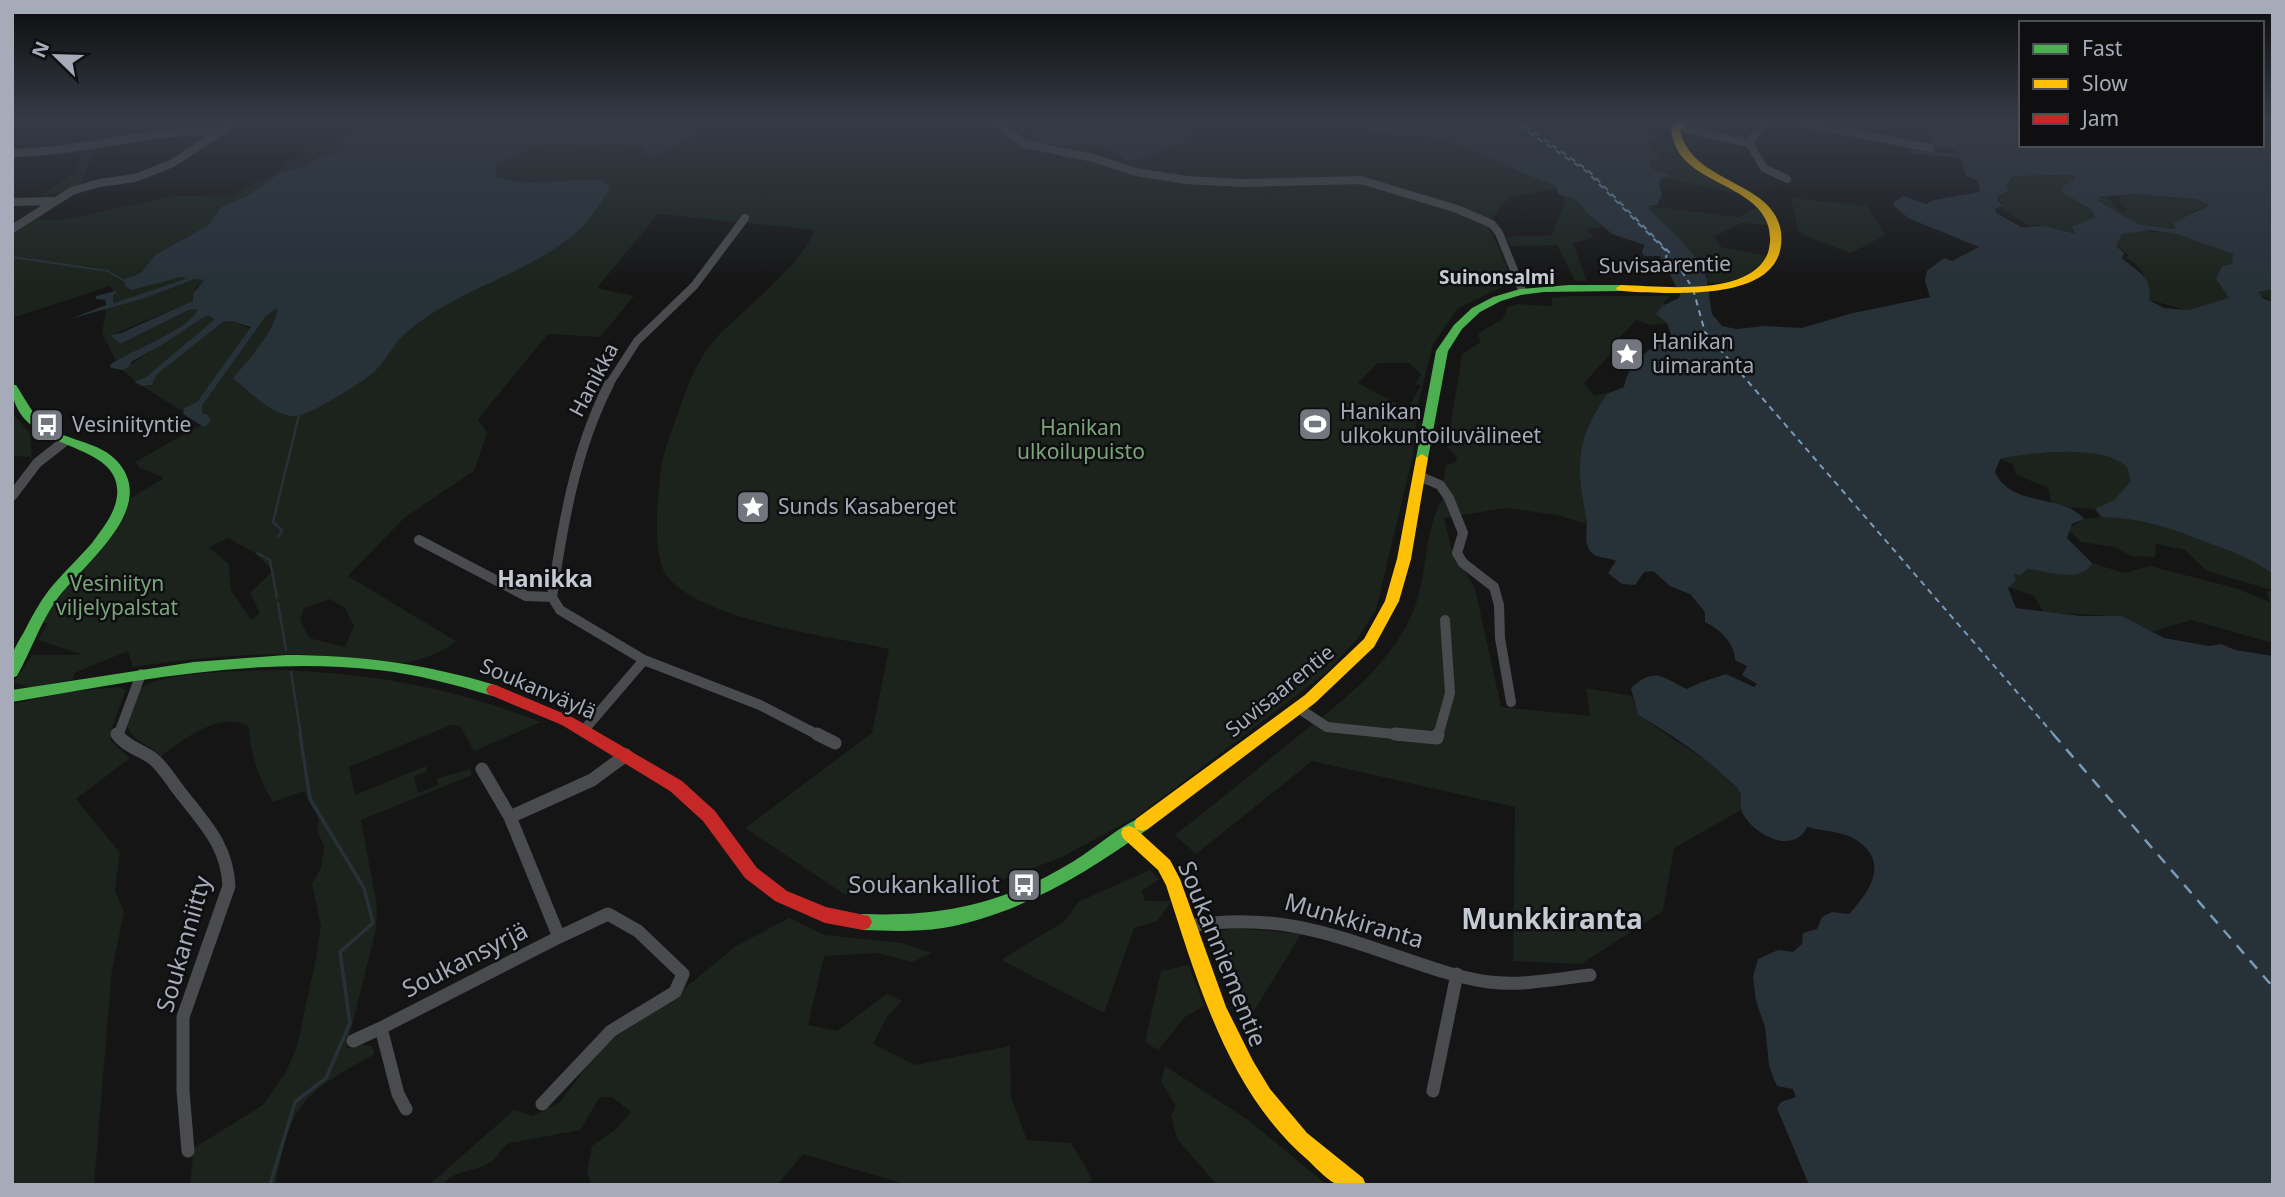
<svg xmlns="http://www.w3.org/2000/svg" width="2285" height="1197" font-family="'Noto Sans',sans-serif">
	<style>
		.green { fill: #1b231c; fill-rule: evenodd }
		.water { fill: #273138; fill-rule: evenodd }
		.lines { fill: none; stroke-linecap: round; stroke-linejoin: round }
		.stream-far2 { stroke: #273138; stroke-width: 2 }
		.stream-far1 { stroke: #273138; stroke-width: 2.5 }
		.stream { stroke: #273138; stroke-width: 3.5 }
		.ferry-far1 { stroke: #789bb7; stroke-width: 2; stroke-dasharray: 6 5; stroke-linecap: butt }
		.ferry { stroke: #789bb7; stroke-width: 2.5; stroke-dasharray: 11 9; stroke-linecap: butt }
		.street-far2 { stroke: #494b4e; stroke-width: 8 }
		.street-far1 { stroke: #494b4e; stroke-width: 10 }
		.street { stroke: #494b4e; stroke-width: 13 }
		.fast { fill: #4caf50; fill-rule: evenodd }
		.slow { fill: #ffc107; fill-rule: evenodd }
		.jam { fill: #c62828; fill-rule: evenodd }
		.labels { text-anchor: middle; stroke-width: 5; stroke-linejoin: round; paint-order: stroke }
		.far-neighbourhood-label { font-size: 19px; font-weight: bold; fill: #c6cad4; stroke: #0f0f11 }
		.street-label { font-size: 21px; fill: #a5abb8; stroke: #0f0f11 }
		.poi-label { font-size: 21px; fill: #a5abb8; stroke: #0f0f11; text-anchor: start }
		.park-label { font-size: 21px; fill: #7aa57b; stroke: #0f0f11 }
		.neighbourhood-label { font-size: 23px; font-weight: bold; fill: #c6cad4; stroke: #0f0f11 }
		.near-poi-label { font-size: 24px; fill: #a5abb8; stroke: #0f0f11; text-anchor: end }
		.near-street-label { font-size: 24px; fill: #a5abb8; stroke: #0f0f11 }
		.near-neighbourhood-label { font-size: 28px; font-weight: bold; fill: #c6cad4; stroke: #0f0f11 }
	</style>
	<rect width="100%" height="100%" fill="#151515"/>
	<!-- green -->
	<path class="green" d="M329 120H410L237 262 114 303 113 296 116 294 110 286 12 318V232L33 218 57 221 174 196 232 195 275 173 305 151 302 145Z
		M488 120H691L697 123 699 120H1408L1522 135 1558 188 1508 198 1488 225 1514 282 1458 308 1433 344 1419 400 1413 455 1376 610 1358 638 1326 673 1138 816 1062 857 965 894H844L745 828 872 733 889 649C833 637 700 621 666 575 650 553 658 469 667 444 681 408 691 363 719 335 745 308 802 264 815 230L658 214 597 288 634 296 600 337 548 334 478 419 487 433 474 471 404 518 348 576 456 641C445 651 418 662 402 663 374 663 345 656 316 655 255 652 193 658 133 667L128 651 74 673 73 679 29 688 14 682 32 655H83L38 640 48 623H42L51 606 117 528 131 498 164 478 139 467 135 462 201 425 191 418 202 413V406L259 326 228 315ZM1378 363H1409L1421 374 1416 384 1421 386 1407 409 1358 383ZM228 538 255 553 273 571 250 593 260 613 251 620 231 590 229 564 209 547ZM330 599 345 608 354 626 345 647 309 638 300 619 304 608Z
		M1589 120H1677L1672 126H1659L1656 130H1625Z
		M1659 139 1670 140 1680 157 1741 194 1666 178 1661 179 1623 147Z
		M93 149 82 184 69 190 41 196 77 171 82 151Z
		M2070 174 2075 177 2074 180 2063 186 2062 192 2098 214 2086 237 2036 225 2029 226 2001 208 2003 206 1998 197 2009 191 2006 186 2015 176 2054 177Z
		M1586 193 1629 222 1587 230 1594 237 1573 243 1587 281H1575L1557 245 1511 246 1505 237 1552 235 1566 199 1564 197Z
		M2133 194 2195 199 2210 205 2196 210 2176 229C2151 226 2110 224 2098 199L2108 197 2120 212 2128 210 2120 204 2121 200 2119 197Z
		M1791 198 1867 206 1885 235 1851 253 1803 235 1798 230Z
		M1633 204 1738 217 1758 208 1771 225 1741 223 1714 236 1721 247 1767 256C1751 277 1733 284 1706 283L1708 276Z
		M2118 229 2172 233 2245 246 2231 260 2263 289H2273V302L2260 295 2224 319 2174 309H2183L2149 300C2147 289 2145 265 2127 259L2128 254 2116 246 2119 241Z
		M195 279 205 280 196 288 194 301 111 335 120 344 189 310 197 309C193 325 139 351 123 360L116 361 102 333 106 309Z
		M1568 296H1670L1663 304 1667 306 1688 333 1670 338 1673 335 1667 323 1651 325 1636 320 1614 343 1615 349 1584 383 1595 396 1621 389 1586 524 1557 515 1506 508 1444 518 1452 550 1475 588 1501 707 1590 716 1586 688 1632 696 1638 715 1711 764 1739 790 1742 801 1741 810 1674 848 1663 911 1581 964 1513 961 1515 807 1312 761 1196 854 1175 835C1211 807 1247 778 1282 749 1330 710 1388 671 1413 612 1429 574 1422 524 1448 491L1443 483 1446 465 1455 463 1457 457 1447 447 1462 354 1481 342 1478 336 1480 332 1503 319 1508 307 1517 304 1553 306 1551 298Z
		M210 316 215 322 146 377 135 381 122 370 204 317Z
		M231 321 252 329 197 402 182 411 142 386 152 385 155 375 223 322Z
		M12 413 30 433 32 457 12 456Z
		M2118 447 2176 529 2273 556V643L2191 620 2151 632C2118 608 2082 618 2043 611L2034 596 2008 587 2012 574C2017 572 2023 569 2029 569 2049 568 2080 585 2092 563L2124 573 2150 566 2235 588 2270 602 2267 592 2272 590 2207 571 2185 550 2156 544 2155 557 2131 556 2114 547 2081 542 2068 529 2084 519 2101 517 2095 509 2063 507 2051 503 2048 488 2017 475 2013 465 2000 459 2022 454Z
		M286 670C382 675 452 688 541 722L474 751 460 726 451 725 349 767 355 795 426 766 427 771 414 777 418 793 438 785 437 779C448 774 458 773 470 769L472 775 361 820 377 906 376 929 346 1049 360 1044 371 1046 375 1054C344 1071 308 1088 292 1122 283 1140 280 1165 275 1185H190L194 1148 263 1105 286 1072 297 1046 316 958 321 926 312 884 321 868 324 845 317 832 319 820 304 791 273 802C259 780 250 753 249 727 222 709 183 740 161 756 150 746 133 740 127 727 131 716 134 699 140 690 156 670 259 671 286 670Z
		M119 687 126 690 112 727 111 741 130 758 76 799 120 853 115 891 124 912 112 969 94 1185H12V704L67 692Z
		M1150 870 1159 879 1142 891 1145 901H1172L1157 921 1134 928 1104 1013 1001 960 1065 921 1078 902Z
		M789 918 825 935 902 943 932 953 912 962 877 953 824 956 808 1025 837 1031 887 994 902 1001 887 1017 873 1044 915 1065 1010 1046 1011 1097 1027 1140 1071 1143 1092 1178 1088 1185H908L803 1154 777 1185H591L587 1173 592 1146 616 1129 631 1112 612 1097H600L580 1130 510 1143C500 1148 498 1158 489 1163 472 1174 458 1167 442 1185H429L514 1110 533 1116 560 1102 604 1043 658 1010 736 946Z
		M1235 928 1301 934 1246 1024 1217 932Z
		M1189 965 1204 1006 1185 1017 1158 1050 1145 1042 1161 971Z
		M1165 1066 1248 1120 1327 1185H1217L1177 1139 1171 1116 1176 1106 1161 1082Z"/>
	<!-- water -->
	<path class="water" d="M366 120H520L540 126 538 131 548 134 557 130 550 123 555 120H691L697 124C688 142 667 157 646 155L642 147C623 143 606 145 587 145 570 145 553 142 536 147 523 150 509 160 495 165L497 171 494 176C528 190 569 176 605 181L610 189C600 203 591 219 578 231 529 274 458 289 408 331 394 342 387 360 374 372 363 382 309 416 296 416 273 417 250 392 233 378 247 361 277 330 277 308L266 316 202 406V413L208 415 211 421 204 427 183 414 184 408 197 402 251 327 231 321 223 322 156 375 152 385 142 386 134 382 146 377 214 320 210 316 204 317 160 346 131 362 129 367 122 370 111 368 110 365C128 351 191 330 197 309L189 310 120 344 110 335 121 333 193 301V294L204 280 195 279 142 299 70 319 106 305 105 300 96 299V296L115 291 117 292 113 296 114 303 188 278 181 277 132 290 126 287 123 280 141 273 155 255 209 225 221 207 249 195 281 172 306 167 318 157 341 152 345 147 341 141Z
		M1031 120H1172L1188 129 1190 133 1181 144 1159 150 1151 157 1126 161C1101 130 1043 162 1025 127L1026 122Z
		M1343 120H1600L1623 129H1646L1659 139 1645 142 1655 151 1659 159 1649 162C1651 172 1661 172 1670 175L1661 179 1659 185 1662 195 1657 205 1649 206V210L1679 238 1705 269 1712 314 1722 326 1736 329 1765 326 1802 328 1849 314 1930 297 1925 281 1927 271 1944 258 1952 261 1979 247 1908 218 1894 206V202L1903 196 1926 204 1934 200 1980 192 1978 181 1965 175 1961 158 1911 153 1909 150 1958 154 1954 150 1934 146 1929 135 1934 127 1948 126 1928 120H2021V145H2262V120H2273V289L2258 292 2264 299 2273 302V574C2247 555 2227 550 2198 539 2164 526 2139 518 2102 517L2095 509 2114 500 2131 481 2127 467C2104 444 2030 452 2000 459L1995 472C2011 508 2063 493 2084 519L2072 524 2067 538 2092 563C2082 584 2047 571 2028 569L2020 575 2013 574 2016 580 2008 588 2016 608 2081 616H2122L2164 638 2209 646 2221 644 2235 650 2273 656V1185H1809L1777 1108 1781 1102 1796 1097 1793 1089 1777 1086 1773 1077 1769 1065 1765 1027 1756 1001 1753 977 1758 959 1778 950 1793 952 1802 944 1803 933 1817 929 1822 917 1832 912 1849 914C1871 890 1892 859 1851 837 1838 831 1821 831 1807 827 1794 855 1755 836 1743 814 1738 806 1744 797 1738 789 1734 784 1727 779 1722 774 1697 751 1667 732 1638 715L1631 688C1656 665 1664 679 1687 689 1699 682 1712 679 1726 674L1754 687 1757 684 1742 675 1747 666 1735 660C1735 644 1720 629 1705 622V612L1690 594 1670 586 1653 571 1644 572 1635 585 1622 584 1608 573 1616 561C1609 557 1597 559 1591 552 1582 541 1589 528 1586 516 1575 465 1577 438 1607 394L1624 387C1629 360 1650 348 1672 337L1667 323 1656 314 1662 306 1679 298 1680 294 1660 256H1644L1642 251 1645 245 1612 234 1587 213 1577 200 1558 194 1556 186C1512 171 1472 145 1426 136 1401 131 1363 138 1343 120ZM2070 174 2075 177 2074 180 2063 186 2062 192 2093 211 2095 218 2072 226 2075 234 2044 226 2021 227 1996 213 1995 209 2003 206 1998 201V196L2009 191 2006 185C2009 183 2011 179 2013 177 2016 175 2059 176 2070 174ZM2133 194 2196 199 2210 205 2173 223 2176 228 2174 229 2138 224 2098 201 2100 197ZM2150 230 2177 234 2233 254 2232 264 2222 266 2216 279 2229 298 2188 310 2164 308 2149 300C2153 276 2138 273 2122 258L2124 253 2116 246 2122 234Z"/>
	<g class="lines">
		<!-- stream-far2 -->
		<path class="stream-far2" d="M1917 120 1930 121
			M12 257 108 271 123 280"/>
		<!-- stream-far1 -->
		<path class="stream-far1" d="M278 537 282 530 273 522 299 415
			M257 553 270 560 277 598
			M278 603 286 650
			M291 672 301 736"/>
		<!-- stream -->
		<path class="stream" d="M270 1185 295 1102 326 1078 350 1023 340 952 373 923 364 888 310 799 300 734"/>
		<!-- ferry-far1 -->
		<path class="ferry-far1" d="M1510 120 1586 171 1667 252 1666 258
			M1516 120 1588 170 1669 252 1666 258
			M1665 258 1676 262 1690 284
			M1693 289 1705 332 2055 736"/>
		<!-- ferry -->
		<path class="ferry" d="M2053 734 2273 987"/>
		<!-- street-far2 -->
		<path class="street-far2" d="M992 120 1025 144 1093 158 1136 172 1187 180 1243 183 1361 180 1457 209 1492 224 1499 233 1522 290
			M1786 120 1931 148
			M1677 127 1749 143 1764 168 1787 179
			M1749 143 1766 120
			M12 153C82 152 150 129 220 131
			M12 202 53 201
			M12 229 72 191 99 183 135 178 173 163 238 120
			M608 386 637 341 694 286 745 218"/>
		<!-- street-far1 -->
		<path class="street-far1" d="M609 384C575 451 563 523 552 597L560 610 644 660 760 705 820 736
			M1419 476 1440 485 1449 498 1463 533 1457 553 1463 563 1494 587 1499 605 1500 638 1511 702
			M12 496 37 463 65 441
			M419 540 526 596 552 597
			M1298 708 1327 727 1413 736
			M584 730 644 660
			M118 736 141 674
			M1438 736 1450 693 1445 620"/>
		<!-- street -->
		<path class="street" d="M117 734C125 746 141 750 152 758 164 767 171 781 180 792 204 823 227 845 229 886L183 1017V1091L188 1151
			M817 734 835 743
			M1395 734 1437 738 1438 734
			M482 769 510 817
			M1188 926C1268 913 1322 930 1396 956 1426 966 1458 978 1489 982 1522 986 1557 979 1590 975
			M353 1041 381 1028
			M1433 1091 1457 974
			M542 1104 611 1031 675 992 683 974 638 931 608 914 559 937
			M406 1109 398 1094 381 1028 559 937 510 817 592 780 626 755"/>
		<!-- fast -->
		<path class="fast" d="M1569 285H1621L1626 288 1621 291 1544 292 1521 295 1501 301 1480 312 1462 329 1448 351 1428 458 1426 461H1418L1416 458 1436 351 1454 325 1472 308 1493 297 1520 289Z
			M12 385H16C26 400 34 418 49 428 69 441 100 442 117 461 160 508 83 564 57 599 40 623 31 651 17 676L12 678C12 671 11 662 12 656 14 648 20 639 24 632 31 618 39 603 49 590 62 574 78 559 92 543 102 529 115 514 117 496 124 437 12 455 12 385Z
			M286 655C359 655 428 664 498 686L500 690 498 694 493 696C455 685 417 674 378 670 256 656 133 681 12 702V690L194 662Z
			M1142 817 1148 819 1150 824 1148 829C1085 874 1020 914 943 928 916 932 890 931 863 930L857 928 854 922 857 916 863 914C942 917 1006 903 1074 861 1094 849 1122 824 1142 817Z"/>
		<!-- slow -->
		<path class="slow" d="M1680 120H1689L1680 130C1691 184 1774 180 1781 232 1788 293 1706 293 1665 293 1650 292 1633 293 1617 290L1616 288 1621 285C1660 286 1745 297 1766 257 1769 252 1769 248 1770 242 1773 195 1714 188 1687 162 1677 153 1673 142 1671 129Z
			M1422 454 1428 458 1411 559 1399 601 1374 647 1315 703 1148 829 1142 831 1136 829 1134 824 1136 819 1305 695 1364 639 1385 601 1397 559 1416 458Z
			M1129 826 1135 828 1170 860 1180 879 1226 1007 1253 1061 1270 1089 1307 1133 1363 1178 1366 1185C1358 1185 1347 1187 1339 1185 1329 1182 1317 1169 1310 1162 1228 1093 1198 983 1166 885L1158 870 1123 838 1121 833 1123 828Z"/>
		<!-- jam -->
		<path class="jam" d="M493 684 572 717 682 781 715 811 757 868 787 891 826 907 869 916 872 922 869 928 863 930 825 923 775 901 745 878 703 821 670 791 562 725 488 694 486 690 488 686Z"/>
	</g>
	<!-- sky -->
	<linearGradient id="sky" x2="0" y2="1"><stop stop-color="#0c0c0c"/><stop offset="0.42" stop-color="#353b46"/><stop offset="1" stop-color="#353b46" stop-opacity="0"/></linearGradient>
	<rect width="2285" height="287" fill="url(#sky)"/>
	<!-- icons -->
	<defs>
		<g id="sight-square" transform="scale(1.75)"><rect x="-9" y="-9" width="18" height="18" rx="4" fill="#73767f" stroke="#0f0f11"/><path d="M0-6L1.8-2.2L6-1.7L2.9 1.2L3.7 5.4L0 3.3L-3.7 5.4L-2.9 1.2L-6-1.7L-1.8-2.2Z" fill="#fff"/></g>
		<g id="stadium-square" transform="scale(1.75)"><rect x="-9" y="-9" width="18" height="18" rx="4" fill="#73767f" stroke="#0f0f11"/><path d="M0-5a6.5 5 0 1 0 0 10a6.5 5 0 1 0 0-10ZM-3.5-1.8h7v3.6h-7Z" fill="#fff"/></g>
		<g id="bus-square" transform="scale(1.75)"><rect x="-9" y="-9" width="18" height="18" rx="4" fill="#73767f" stroke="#0f0f11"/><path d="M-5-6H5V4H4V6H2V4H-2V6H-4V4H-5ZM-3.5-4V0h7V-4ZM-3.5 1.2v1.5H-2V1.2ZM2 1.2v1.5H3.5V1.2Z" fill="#fff"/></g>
	</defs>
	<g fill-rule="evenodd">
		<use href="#sight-square" x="1627" y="354"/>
		<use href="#stadium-square" x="1315" y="424"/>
		<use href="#bus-square" x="47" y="425"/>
		<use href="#sight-square" x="753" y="507"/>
		<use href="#bus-square" x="1024" y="885"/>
	</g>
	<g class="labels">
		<!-- far-neighbourhood labels -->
		<g class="far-neighbourhood-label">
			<text x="1497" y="284">Suinonsalmi</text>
		</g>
		<!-- street labels -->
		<g class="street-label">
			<text transform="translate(1665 265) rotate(-1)" y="7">Suvisaarentie</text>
			<text transform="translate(594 380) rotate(-62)" y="7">Hanikka</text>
			<text transform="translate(538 689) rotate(23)" y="7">Soukanväylä</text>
			<text transform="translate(1280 691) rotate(-39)" y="7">Suvisaarentie</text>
		</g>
		<!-- poi labels -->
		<g class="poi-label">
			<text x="1652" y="349">Hanikan<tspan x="1652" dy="24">uimaranta</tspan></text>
			<text x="1340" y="419">Hanikan<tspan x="1340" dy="24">ulkokuntoiluvälineet</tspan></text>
			<text x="72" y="432">Vesiniityntie</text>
			<text x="778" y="514">Sunds Kasaberget</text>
		</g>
		<!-- park labels -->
		<g class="park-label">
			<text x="1081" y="435">Hanikan<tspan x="1081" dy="24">ulkoilupuisto</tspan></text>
			<text x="117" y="591">Vesiniityn<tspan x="117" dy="24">viljelypalstat</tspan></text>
		</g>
		<!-- neighbourhood labels -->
		<g class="neighbourhood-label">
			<text x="545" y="587">Hanikka</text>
		</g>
		<!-- near-poi labels -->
		<g class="near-poi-label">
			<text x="1000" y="893">Soukankalliot</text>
		</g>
		<!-- near-street labels -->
		<g class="near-street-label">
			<text transform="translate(1354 921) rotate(16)" y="8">Munkkiranta</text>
			<text transform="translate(184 944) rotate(-74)" y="8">Soukanniitty</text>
			<text transform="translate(1222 954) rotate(68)" y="8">Soukanniementie</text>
			<text transform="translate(465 960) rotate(-27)" y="8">Soukansyrjä</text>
		</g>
		<!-- near-neighbourhood labels -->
		<g class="near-neighbourhood-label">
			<text x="1552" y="929">Munkkiranta</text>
		</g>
	</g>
	<!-- border -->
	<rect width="2285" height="1197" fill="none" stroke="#a5abb8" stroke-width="28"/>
	<!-- legend -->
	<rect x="2019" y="21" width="245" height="126" fill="#0f0f11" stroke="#4b4d54" stroke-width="2"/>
	<rect x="2033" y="44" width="35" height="10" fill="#4caf50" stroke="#4b4d54" stroke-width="2"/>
	<text x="2082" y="56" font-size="21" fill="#a5abb8">Fast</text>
	<rect x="2033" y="79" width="35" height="10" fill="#ffc107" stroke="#4b4d54" stroke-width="2"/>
	<text x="2082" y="91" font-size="21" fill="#a5abb8">Slow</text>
	<rect x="2033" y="114" width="35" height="10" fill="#c62828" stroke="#4b4d54" stroke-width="2"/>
	<text x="2082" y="126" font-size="21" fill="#a5abb8">Jam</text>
	<!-- north arrow -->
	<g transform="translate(56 56) rotate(293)" stroke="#0f0f11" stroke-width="5" paint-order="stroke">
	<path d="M0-5L12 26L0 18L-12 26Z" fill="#a5abb8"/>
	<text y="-10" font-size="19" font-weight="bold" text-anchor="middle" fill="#a5abb8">N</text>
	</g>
</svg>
